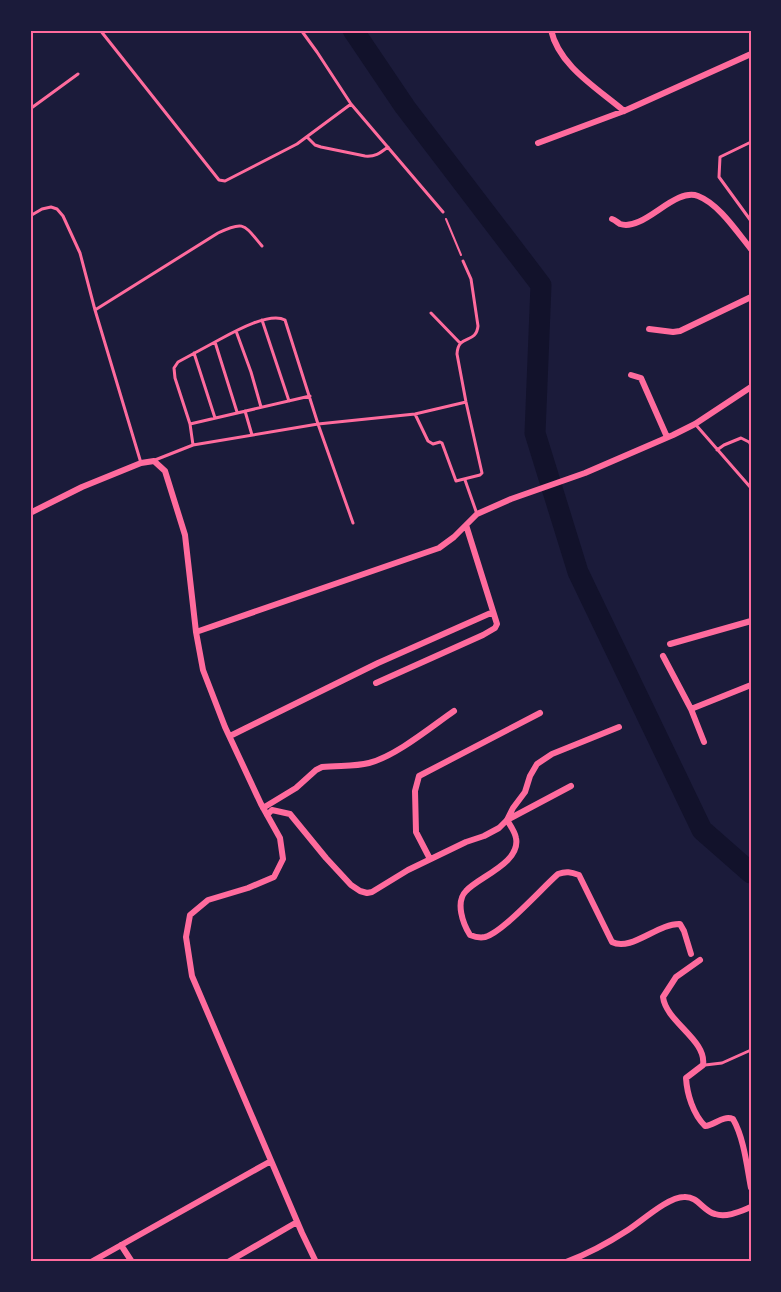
<svg xmlns="http://www.w3.org/2000/svg" width="781" height="1292" font-family="'Asap Condensed',sans-serif">
	<style>
		.lines { fill: none; stroke-linecap: round; stroke-linejoin: round }
		.river { stroke: #12122b; stroke-width: 21 }
		.path { stroke: #ff6b9d; stroke-width: 2 }
		.service { stroke: #ff6b9d; stroke-width: 3 }
		.minor { stroke: #ff6b9d; stroke-width: 6 }
		.neatline { fill: none; stroke: #ff6b9d; stroke-width: 2 }
	</style>
	<rect width="100%" height="100%" fill="#1b1b3a"/>
	<g class="lines">
		<!-- river -->
		<path class="river" d="M353 30 405 107 541 285 535 433 578 572 702 830 751 873"/>
		<!-- path -->
		<path class="path" d="M446 219 461 255"/>
		<!-- service -->
		<path class="service" d="M100 30 219 180 225 181 297 144 351 104
			M301 30 317 52 351 104 443 212
			M30 109 78 74
			M307 137 315 145 321 147 365 156C375 157 380 153 388 147
			M751 142 720 157 719 177 751 221
			M30 216 42 209 51 207 57 209 63 216 80 253 95 310 141 463
			M95 310 218 233C245 220 244 225 262 246
			M431 313 460 343
			M262 320 289 401
			M236 331 251 372 261 407
			M194 353 215 418
			M245 411 252 435
			M237 412 215 342C230 334 269 311 285 320L318 424 353 523
			M415 414 428 441 433 444 440 442 442 443 456 481 480 475 482 473 466 402 457 354C458 333 476 345 478 326L471 279 463 261
			M190 424 310 396
			M696 425 751 488
			M193 445 190 424 175 378 174 368 178 362 215 342
			M717 450 724 445 741 438 749 442 751 445
			M155 460 193 445 318 424 415 414 466 402
			M465 480 477 514
			M705 1065 722 1063 751 1050"/>
		<!-- minor -->
		<path class="minor" d="M551 30C559 66 597 88 624 111
			M538 143 624 111 751 54
			M612 219C615 220 617 222 620 224 644 232 674 187 698 196 719 204 737 232 751 249
			M649 329 673 332 680 331 751 297
			M631 375 641 378 667 437
			M30 513 82 487 141 463 154 461 165 471 185 535 196 632 203 670 225 727 261 804 280 838 283 859 274 877 248 888 208 900 190 915 186 937 192 976 302 1233 316 1262
			M196 632 439 548 454 537 477 514 511 499 585 473 673 435 695 424 751 387
			M670 644 751 621
			M663 656 691 709
			M376 683 483 635 495 628 497 624 466 525
			M230 736 378 663 493 612
			M704 742 691 709 751 685
			M571 786 507 820C510 825 515 832 516 838 521 863 478 877 466 891 455 902 463 924 470 935 475 937 480 938 485 937 503 932 541 889 558 874 566 871 571 872 579 875L612 942C631 952 658 923 680 924L684 931 691 954
			M263 808 296 788 316 770 322 767C338 765 354 767 369 763 396 756 431 727 454 711
			M267 815 272 810 290 814 326 858 351 885 360 891 367 893 372 892 408 870 466 842 484 836 499 828 507 820 513 808 525 792 530 776 537 764 552 754 619 727
			M430 859 416 832 415 791 419 776 540 713
			M700 960 676 977 663 997C666 1022 707 1040 703 1065L686 1078C687 1094 693 1114 705 1126 715 1125 723 1115 733 1119 744 1138 747 1167 751 1188
			M121 1245 132 1262
			M91 1262 271 1161
			M228 1262 297 1222
			M566 1262C588 1254 608 1243 628 1230 642 1221 668 1197 684 1197 698 1196 703 1211 715 1214 727 1218 741 1211 751 1207"/>
	</g>
	<!-- border -->
	<rect width="781" height="1292" fill="none" stroke="#1b1b3a" stroke-width="63"/>
	<rect x="32" y="32" width="718" height="1228" class="neatline"/>
</svg>
